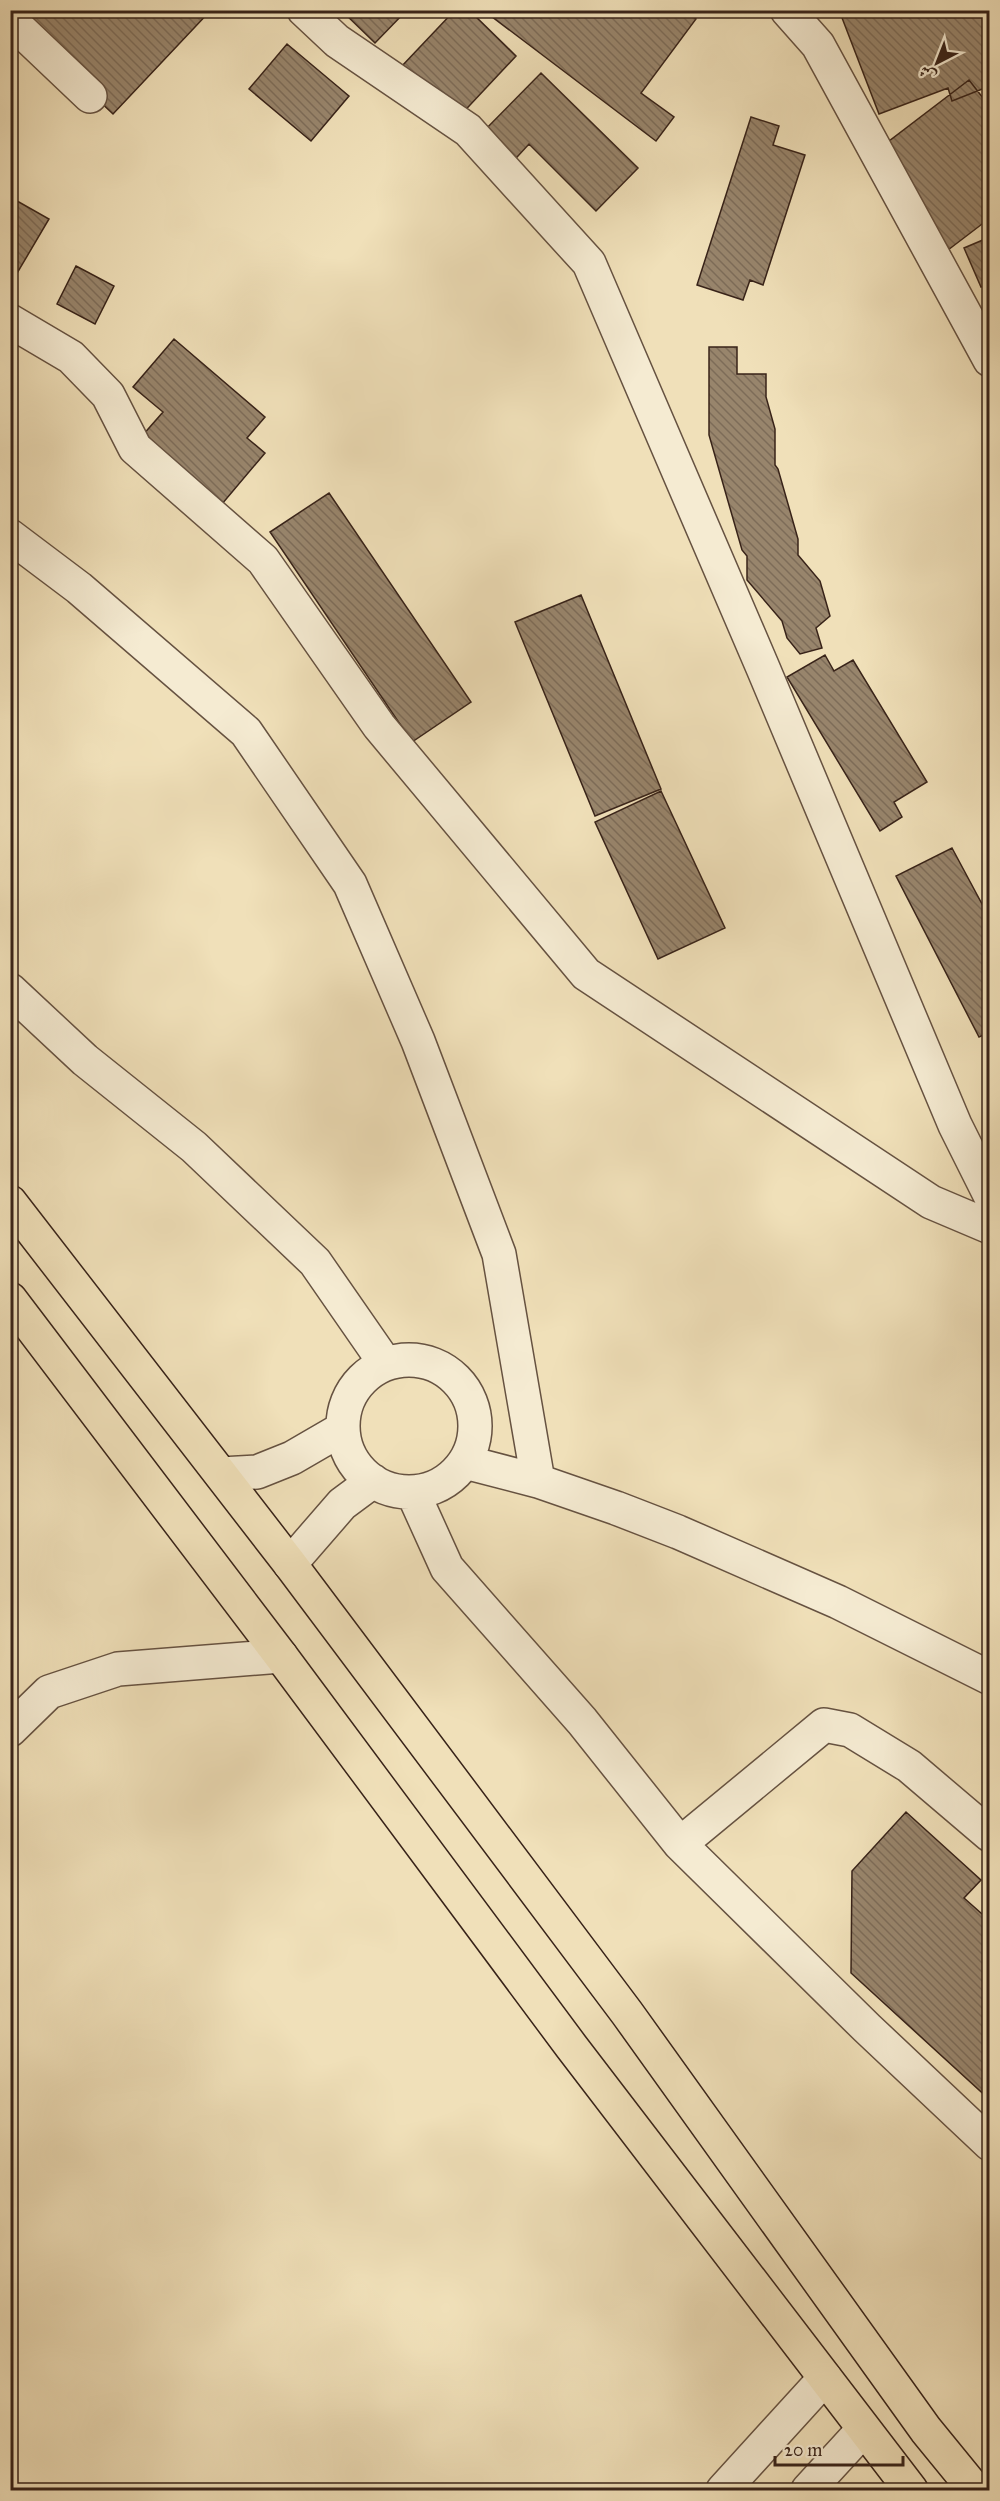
<svg xmlns="http://www.w3.org/2000/svg" width="1000" height="2501" font-family="'IM FELL Great Primer',Amiri,serif">
	<style>
		.building { fill: url(#building-back-hatch); stroke: #382319; stroke-width: 1.5 }
		.lines { fill: none; stroke-linecap: round; stroke-linejoin: round }
		.minor-casing { stroke: #665241; stroke-width: 36 }
		.primary-casing { stroke: #382319; stroke-width: 36 }
		.minor { stroke: #f5ebd2; stroke-width: 33 }
		.primary { stroke: #f0e0b9; stroke-width: 33 }
	</style>
	<defs>
		<pattern id="building-back-hatch" width="6" height="6" patternUnits="userSpaceOnUse" patternTransform="scale(1.5)"><rect width="6" height="6" fill="#98856c"/><path d="M-1 5l2 2M0 0l6 6M5-1l2 2" fill="none" stroke="#7d6c58"/></pattern>
	</defs>
	<rect width="100%" height="100%" fill="#f0e0b9"/>
	<filter id="stains"><feTurbulence type="fractalNoise" baseFrequency=".00333" numOctaves="4"/><feColorMatrix values="0 0 0 0 .2 0 0 0 0 .09 0 0 0 0 .02 0 0 0 .5 -.17"/></filter>
	<radialGradient id="worn" r=".72"><stop offset=".6" stop-color="#630" stop-opacity="0"/><stop offset="1" stop-color="#630" stop-opacity=".3"/></radialGradient>
	<!-- building -->
	<path class="building" d="M10 10H211L113 114 10 17Z
		M341 10H407L375 43Z
		M455 10H469L516 56 456 120 401 67Z
		M483 10H685L696 19 641 93 674 117 656 141Z
		M839 10H982L990 29V86L952 101 948 88 879 114Z
		M287 44 349 96 311 141 249 89Z
		M541 73 638 168 596 211 529 144 507 168 477 138Z
		M969 80 990 107V218L948 250 880 148Z
		M751 117 779 126 773 145 805 155 763 285 750 280 743 300 697 285Z
		M10 197 49 219 16 275 10 271Z
		M990 237V284L981 287 964 248Z
		M76 266 114 286 95 324 57 304Z
		M174 339 265 417 247 438 265 453 222 504 142 436 163 412 133 387Z
		M709 347H737V374H766V397L775 429V465L778 469 798 539V555L820 581 830 616 816 628 822 648 800 654 787 638 782 621 747 580V556L742 550 709 435Z
		M329 493 471 702 412 742 270 532Z
		M581 595 661 789 595 816 515 622Z
		M825 655 834 671 853 660 927 782 894 802 902 817 880 831 787 677Z
		M661 791 725 928 658 959 595 822Z
		M952 848 990 919V1032L979 1037 896 876Z
		M906 1812 981 1880 964 1898 990 1921V2100L851 1973 852 1871Z"/>
	<g class="lines">
		<!-- minor casing -->
		<g class="minor-casing">
			<path id="minor" d="M304 10 337 41 468 130 589 263 763 668 955 1125 990 1195
				M787 10 818 45 990 360
				M10 20 90 96
				M10 321 71 357 108 395 135 448 263 560 379 726 586 974 931 1202 990 1227
				M10 536 79 588 246 732 350 884 418 1041 499 1254 538 1481
				M10 990 85 1060 194 1147 315 1262 385 1363
				M343 1426a66 66 0 1 1 132 0a66 66 0 1 1-132 0Z
				M465 1462 538 1481 616 1508 678 1532 838 1602 990 1678
				M221 1474 257 1472 292 1458 342 1429
				M413 1493 447 1568 582 1721 680 1844 867 2028 990 2144
				M290 1564 342 1504 373 1481
				M10 1730 49 1692 118 1669 281 1656
				M680 1844 824 1725 850 1730 909 1766 990 1835
				M723 2490 825 2378
				M808 2490 863 2430"/>
		</g>
		<!-- primary casing -->
		<g class="primary-casing">
			<path id="primary" d="M10 1202 290 1564 627 2013 926 2430 975 2490
				M10 1299 281 1656 571 2046 911 2490"/>
		</g>
		<!-- minor -->
		<use href="#minor" class="minor"/>
		<!-- primary -->
		<use href="#primary" class="primary"/>
	</g>
	<!-- margin -->
	<rect width="1000" height="2501" fill="none" stroke="#f0e0b9" stroke-width="36"/>
	<rect x="12" y="12" width="976" height="2477" fill="none" stroke="#382319" stroke-width="3"/>
	<rect x="18" y="18" width="964" height="2465" fill="none" stroke="#382319" stroke-width="1.5"/>
	<!-- north arrow -->
	<g transform="translate(937 63) rotate(222)" stroke="#f5ebd2" stroke-width="4.5" paint-order="stroke">
	<path d="M0-4.5L10 22L0 15L-10 22Z" fill="#382319"/>
	<text y="-9" font-size="16" font-weight="bold" text-anchor="middle" fill="#382319">ش</text>
	</g>
	<!-- scale -->
	<path d="M775 2456v9h128v-9" fill="none" stroke="#382319" stroke-width="3"/>
	<text x="784" y="2456" font-size="18" fill="#382319" stroke="#f5ebd2" stroke-width="4.5" paint-order="stroke">20 m</text>
	<rect width="100%" height="100%" filter="url(#stains)"/>
	<rect width="100%" height="100%" fill="url(#worn)"/>
</svg>
